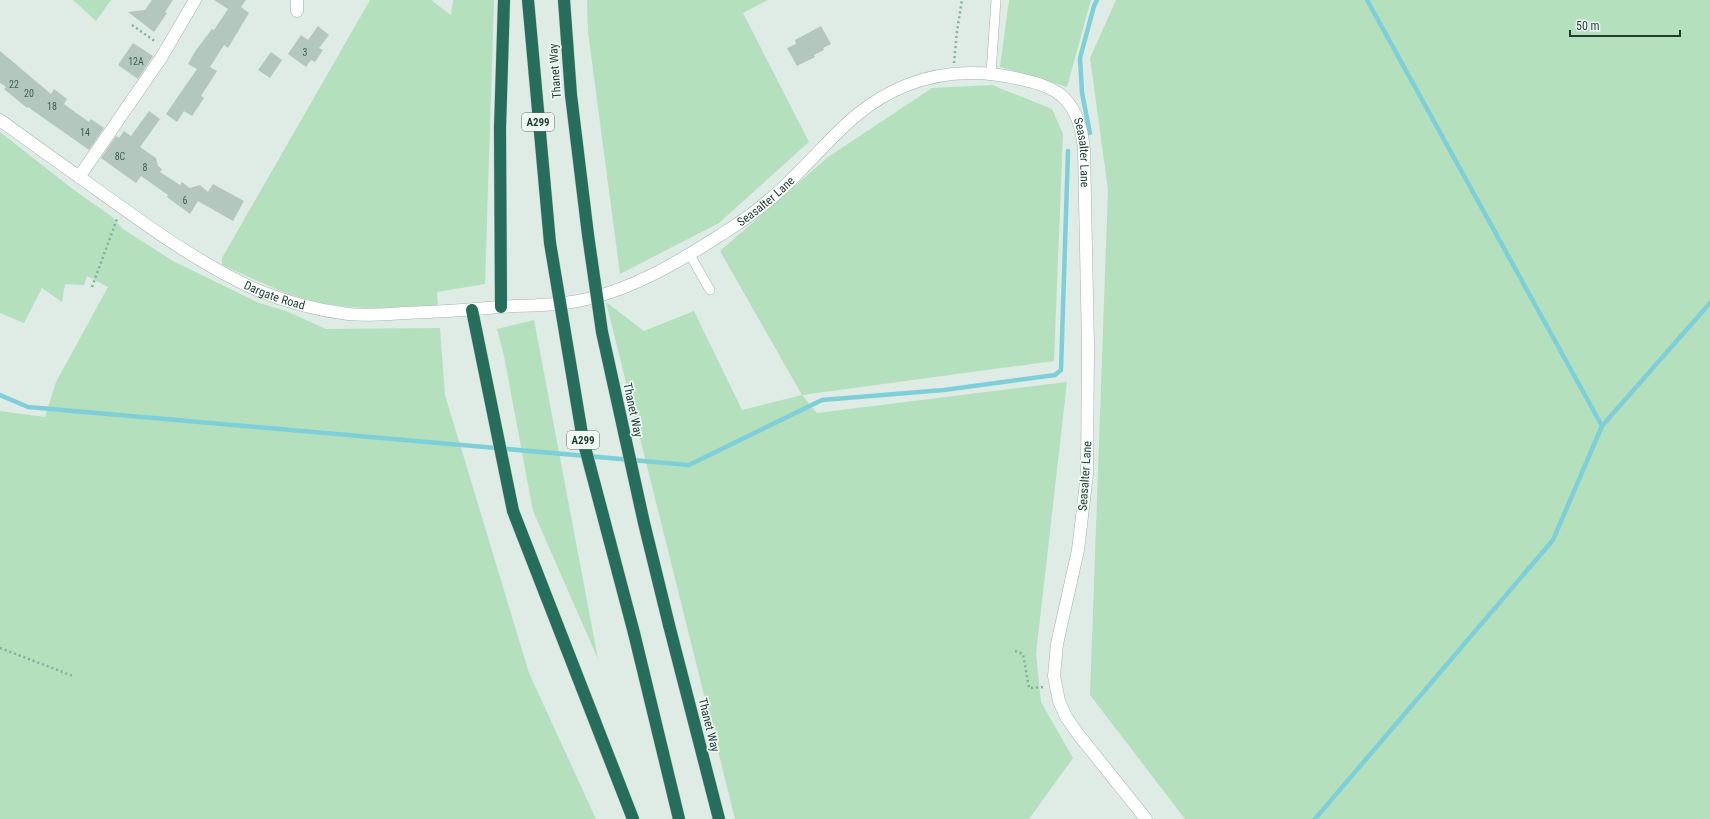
<svg xmlns="http://www.w3.org/2000/svg" width="1710" height="819" font-family="'Roboto Condensed',sans-serif">
	<style>
		.green { fill: #b4e0be }
		.lines { fill: none; stroke-linecap: round; stroke-linejoin: round }
		.stream { stroke: #7fcfd8; stroke-width: 4.5 }
		.building { fill: #b3c7be }
		.lane-casing { stroke: #a1b4ac; stroke-width: 10 }
		.street-casing { stroke: #a1b4ac; stroke-width: 13 }
		.highway-casing { stroke: #c0c9c6; stroke-width: 13 }
		.path { stroke: #7bb39f; stroke-width: 2.5; stroke-dasharray: 2 3; stroke-linecap: butt }
		.lane { stroke: #fff; stroke-width: 9 }
		.street { stroke: #fff; stroke-width: 12 }
		.highway { stroke: #266d5b; stroke-width: 12 }
		.highway-bridge-casing { stroke: #c0c9c6; stroke-width: 13; stroke-linecap: butt }
		.highway-bridge { stroke: #266d5b; stroke-width: 12 }
		.labels { text-anchor: middle; stroke-width: 3.5; stroke-linejoin: round; paint-order: stroke }
		.number-label { font-size: 10px; fill: #436056 }
		.shield { fill: #eff8f3; stroke: #5d756d; stroke-width: 1 }
		.shield-label { font-size: 11px; font-weight: bold; fill: #1e3d33 }
		.street-label { font-size: 12px; fill: #1e3d33; stroke: #eff8f3 }
	</style>
	<rect width="100%" height="100%" fill="#deece5"/>
	<!-- green -->
	<path class="green" d="M73 0H111L96 21Z
		M370 0H431L451 15 453 0H494L485 284 437 292 438 306C399 307 359 311 321 303 286 296 254 279 222 265V258Z
		M587 0H768L743 13 809 142 719 223 620 274 588 32Z
		M1009 0H1091L1067 87 1000 67Z
		M1116 0H1710V819H1185L1090 695 1108 190 1090 58Z
		M992 85 1052 109 1063 134 1054 361 802 395 817 413 1067 382 1036 654 1041 702 1073 758 1029 819H735L606 302 644 331 694 311 742 410 802 395 720 251 828 157 932 88Z
		M0 132 74 190 111 216 123 229 173 261 259 303 286 311 326 329 440 328 445 395 529 673 596 819H0V411L45 417 56 382 108 287 87 276 84 285 65 284 62 302 42 288 24 323 0 313Z
		M534 320 598 659 533 511 504 356 497 329Z"/>
	<g class="lines">
		<!-- stream -->
		<path class="stream" d="M1367 0 1602 426
			M1090 133 1082 93 1080 58 1094 6 1097 0
			M0 395 28 407 689 465 822 400 944 390 1055 375 1061 370 1068 151
			M1315 819 1553 540 1602 426 1710 303"/>
	</g>
	<!-- building -->
	<path class="building" d="M152 0H173L165 12 167 13 154 32 128 12 145 10Z
		M214 0H246L241 7 249 13 228 48 224 45 210 67 217 71 201 96 204 98 192 116 184 111 177 122 166 114 197 69 188 64 196 50 212 29 214 30 228 9Z
		M318 26 329 35 319 48 323 50 315 62 311 60 306 67 288 54 301 35 308 40Z
		M821 26 831 44 823 48 824 50 814 55 815 57 797 66 787 48 796 44 795 40Z
		M133 43 153 56 138 79 118 65Z
		M0 51 51 94 54 89 67 99 64 104 89 122 91 119 104 128 89 150 28 107 27 108 4 89 6 87 0 83Z
		M271 52 282 60 270 78 258 70Z
		M149 111 160 119 140 147 156 158 158 166 162 169 160 172 180 185 182 182 190 188 200 185 208 192 213 184 244 201 233 221 198 201 190 214 167 197 168 195 141 176 136 183 101 158 116 136 119 138 124 131 131 136Z"/>
	<g class="lines">
		<!-- lane casing -->
		<g class="lane-casing">
			<path id="lane" d="M991 73 996 0
				M690 255 710 290"/>
		</g>
		<!-- street casing -->
		<g class="street-casing">
			<g id="street">
				<path d="M297 11V0"/>
				<path id="s1" d="M0 120C30 142 61 164 92 186 143 223 199 264 257 290 286 302 317 310 348 314 367 316 386 314 405 313 436 312 467 310 499 307 528 305 558 306 587 299 635 288 680 261 722 234 750 217 777 195 800 171 835 136 859 104 907 85 945 70 985 70 1024 80 1038 83 1054 88 1064 98 1078 112 1082 130 1084 150L1088 346 1087 474 1078 550 1057 644 1054 676 1059 701 1066 717 1078 734 1146 819"/>
				<path d="M79 177 161 58 195 0"/>
			</g>
		</g>
		<!-- highway casing -->
		<g class="highway-casing">
			<path id="highway" d="M528 0 550 243
				M564 0 571 95 588 235
				M501 307 500 128 504 0
				M472 310 513 511 633 819
				M669 625 719 819
				M634 633 679 819"/>
		</g>
		<!-- path -->
		<path class="path" d="M132 25 156 42
			M954 63 957 31 962 0
			M92 287 117 219
			M0 648 73 676
			M1015 651 1023 654 1029 688 1044 687"/>
		<!-- lane -->
		<use href="#lane" class="lane"/>
		<!-- street -->
		<use href="#street" class="street"/>
		<!-- highway -->
		<use href="#highway" class="highway"/>
		<!-- highway-bridge casing -->
		<g class="highway-bridge-casing">
			<path id="highway-bridge" d="M588 235 602 332 644 523 669 625
				M550 243 583 440 634 633"/>
		</g>
		<!-- highway-bridge -->
		<use href="#highway-bridge" class="highway-bridge"/>
	</g>
	<g class="labels">
		<!-- number labels -->
		<g class="number-label">
			<text x="305" y="56">3</text>
			<text x="136" y="65">12A</text>
			<text x="14" y="88">22</text>
			<text x="29" y="97">20</text>
			<text x="52" y="110">18</text>
			<text x="85" y="136">14</text>
			<text x="120" y="160">8C</text>
			<text x="145" y="171">8</text>
			<text x="185" y="204">6</text>
		</g>
		<!-- shield labels -->
		<g class="shield">
			<rect x="522" y="113" width="32" height="18" rx="3"/>
			<rect x="567" y="431" width="32" height="18" rx="3"/>
		</g>
		<g class="shield-label">
			<text x="538" y="126">A299</text>
			<text x="583" y="444">A299</text>
		</g>
		<!-- street labels -->
		<g class="street-label">
			<text transform="translate(555 71) rotate(-94)" y="4">Thanet Way</text>
			<text dy="4" stroke="none"><textPath href="#s1" startOffset="1255">Seasalter Lane</textPath></text>
			<text dy="4" stroke="none"><textPath href="#s1" startOffset="848">Seasalter Lane</textPath></text>
			<text dy="4" stroke="none"><textPath href="#s1" startOffset="327">Dargate Road</textPath></text>
			<text transform="translate(633 410) rotate(78)" y="4">Thanet Way</text>
			<text transform="translate(1085 476) rotate(-86)" y="4">Seasalter Lane</text>
			<text transform="translate(709 725) rotate(76)" y="4">Thanet Way</text>
		</g>
	</g>
	<!-- scale -->
	<path d="M1570 30v6h110v-6" fill="none" stroke="#1e3d33" stroke-width="2"/>
	<text x="1576" y="30" font-size="12" fill="#1e3d33" stroke="#eff8f3" stroke-width="3" paint-order="stroke">50 m</text>
</svg>
